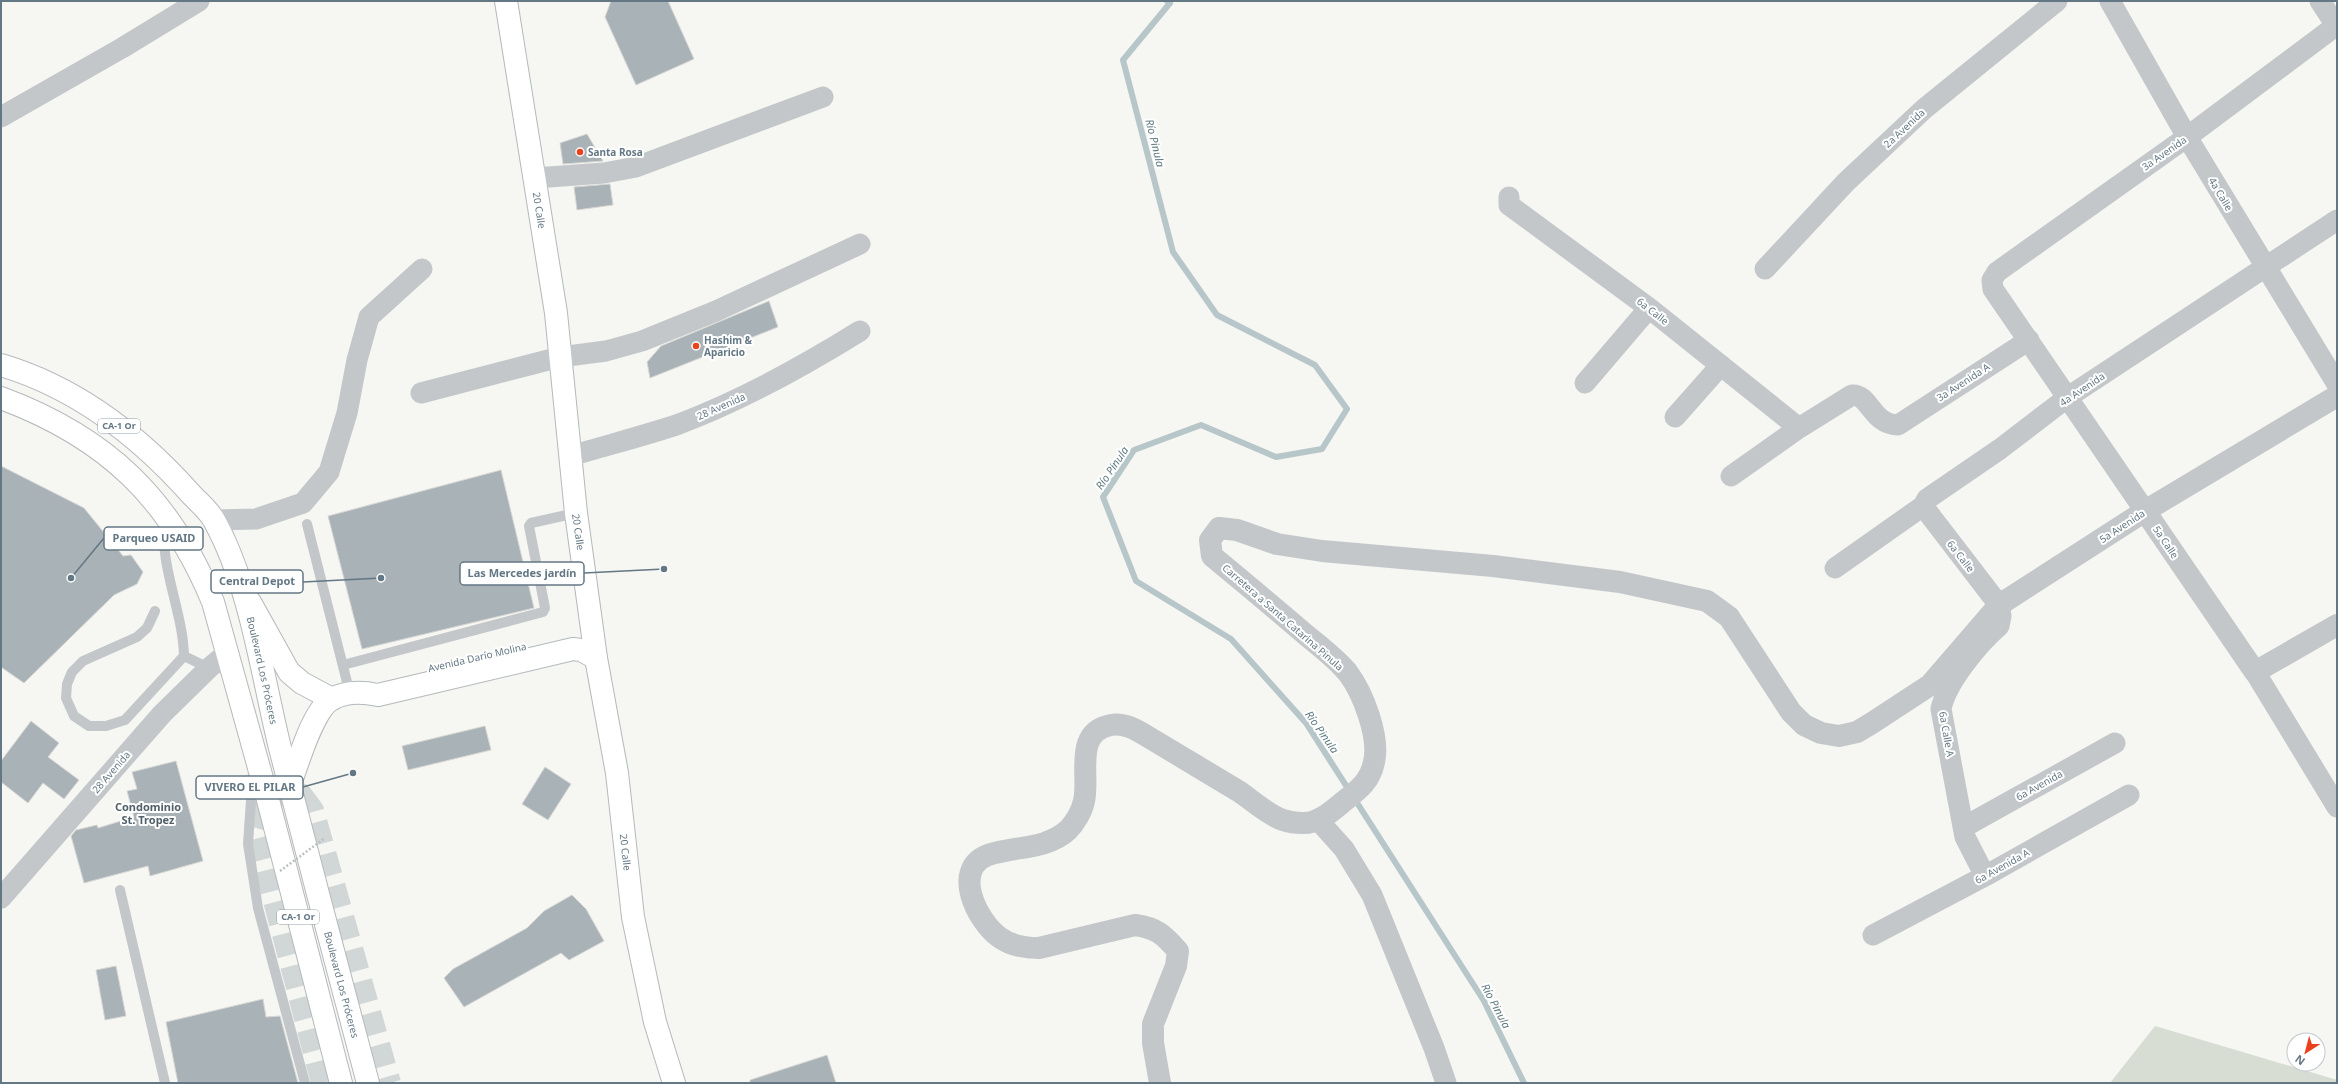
<svg xmlns="http://www.w3.org/2000/svg" width="2338" height="1084" font-family="'Noto Sans',sans-serif">
	<style>
		.green { fill: #d7ddd3 }
		.lines { fill: none; stroke-linecap: round; stroke-linejoin: round }
		.stream { stroke: #b7c6c9; stroke-width: 6 }
		.building { fill: #a9b2b7; stroke: #d7d7d4 }
		.trunk-tunnel { stroke: #d1d6d6; stroke-width: 22; stroke-dasharray: 22 11; stroke-linecap: butt }
		.secondary-casing { stroke: #b3b9bd; stroke-width: 24 }
		.trunk-casing { stroke: #b5b9bc; stroke-width: 24 }
		.service { stroke: #c3c7ca; stroke-width: 10 }
		.minor { stroke: #c3c7ca; stroke-width: 21 }
		.tertiary { stroke: #c3c7ca; stroke-width: 22 }
		.secondary { stroke: #fff; stroke-width: 22 }
		.trunk { stroke: #fff; stroke-width: 22 }
		.path-bridge { stroke: #bcbfc1; stroke-width: 2.5; stroke-dasharray: 2 2; stroke-linecap: butt }
		.poi-dot { fill: #ea421d; stroke: #fff; stroke-width: 1.5 }
		.labels { text-anchor: middle; stroke-width: 4; stroke-linejoin: round; paint-order: stroke }
		.shield { fill: #fff; stroke: #92a0a9; stroke-width: 1 }
		.shield-label { font-size: 9px; font-weight: bold; fill: #637784 }
		.street-label { font-size: 10px; fill: #637784; stroke: #fff }
		.poi-label { font-size: 10px; font-weight: bold; fill: #637784; stroke: #fff; text-anchor: start }
		.water-label { font-size: 11px; font-style: italic; fill: #5f7a81; stroke: #fff }
		.neighbourhood-label { font-size: 11px; font-weight: bold; fill: #516069; stroke: #fff }
		.leader { fill: none; stroke: #637784; stroke-width: 1.5 }
		.callout-dot { fill: #637784; stroke: #fff; stroke-width: 1.5 }
		.callout { fill: #fff; stroke: #637784; stroke-width: 1.5 }
		.callout-label { font-size: 11px; text-anchor: middle; font-weight: bold; fill: #637784 }
	</style>
	<rect width="100%" height="100%" fill="#f6f6f2"/>
	<!-- green -->
	<path class="green" d="M2155 1026 2337 1080V1083H2110Z"/>
	<g class="lines">
		<!-- stream -->
		<path class="stream" d="M1167 1 1170 3 1123 60 1173 252 1217 315 1315 365 1347 409 1322 449 1276 457 1201 425 1134 450 1103 497 1136 581 1231 639 1306 723 1484 1001 1524 1083"/>
	</g>
	<!-- building -->
	<path class="building" d="M611 1H668L694 59 636 85 605 17Z
		M587 134 603 161 563 164 560 143Z
		M610 184 613 205 577 210 574 187Z
		M769 301 778 327 650 378 647 362 661 346Z
		M1 466 84 508 123 556 131 555 143 572 137 584 114 595 24 683 1 667Z
		M501 470 534 608 362 649 328 516Z
		M31 721 59 743 48 757 79 780 64 799 43 783 28 803 1 782V761Z
		M485 726 491 750 408 770 402 746Z
		M176 761 203 861 150 876 148 866 84 883 71 836 76 830 97 825 98 828 134 817 127 791 137 789 132 772Z
		M545 767 571 784 548 820 522 804Z
		M572 895 586 909 604 941 569 960 561 953 464 1007 444 978 453 969 527 928 544 911Z
		M116 966 126 1016 105 1020 96 970Z
		M263 999 266 1017 280 1016 298 1083H178L166 1022Z
		M827 1055 836 1083H750V1080Z"/>
	<g class="lines">
		<!-- trunk-tunnel -->
		<path class="trunk-tunnel" d="M322 1083 255 828 261 807 267 800 285 794 294 792 301 794 313 810 390 1083"/>
		<!-- secondary casing -->
		<g class="secondary-casing">
			<g id="secondary">
				<path id="s1" d="M506 1 556 313 576 513 596 658 617 773 633 917 655 1022 674 1083"/>
				<path d="M250 602 289 672 302 683 332 699"/>
				<path d="M290 784C298 763 313 709 332 699 346 691 363 692 378 695L573 649 581 650 596 658"/>
			</g>
		</g>
		<!-- trunk casing -->
		<g class="trunk-casing">
			<g id="trunk">
				<path id="s2" d="M1 365C75 387 139 436 190 493 198 502 210 511 215 522 251 588 262 675 280 748 309 860 338 971 368 1083"/>
				<path d="M1 398C106 437 170 498 213 602L268 800 341 1083"/>
			</g>
		</g>
		<!-- service -->
		<path class="service" d="M307 524 350 694
			M155 611 147 628 137 637 83 661 72 672 67 684 66 698 74 716 89 726H106L125 720 184 656C183 610 158 564 165 518
			M184 656 209 668
			M343 665 543 612 545 608 529 526 531 523 576 513
			M253 771 248 844 258 908 305 1083
			M120 890 165 1083"/>
		<!-- minor -->
		<path class="minor" d="M2110 1 2187 137 2337 384
			M2320 1 2337 27
			M1 117 122 48 199 1
			M535 178 604 173 636 167 823 97
			M1509 197V205L1649 308 1799 428
			M1765 269 1846 182 1924 109 2057 1
			M1585 383 1649 308
			M421 393 560 357 606 351 642 341 716 311 860 244
			M1675 417 1721 365
			M571 456C607 445 644 436 679 424 743 400 802 367 860 331
			M1731 476 1799 428 1852 395C1870 394 1871 424 1898 425L2029 340
			M1923 506 1999 605 2001 616 1999 626C1979 643 1946 683 1941 709L1965 837 1985 876
			M2145 511 1993 289 1992 280 1997 272 2187 137 2337 25
			M215 520 256 519 303 503 329 472 347 413 357 360 369 317 422 269
			M1835 568 1923 506 1927 499 2000 449 2068 397 2337 220
			M2255 672 2337 807
			M1318 820 1344 849 1372 895 1434 1048 1446 1083
			M1964 827 2115 743
			M1 898 162 714 209 668 227 653
			M1873 935 1985 876 2129 795"/>
		<!-- tertiary -->
		<path class="tertiary" d="M2145 511 2255 672 2337 625
			M1160 1083 1153 1043V1024L1176 966 1178 951C1164 935 1157 928 1135 925L1039 948C1024 948 1011 946 999 937 977 921 951 869 988 855 1014 846 1046 850 1068 830 1075 823 1082 811 1084 801 1090 776 1073 732 1111 725 1127 722 1141 733 1155 741 1183 758 1212 775 1240 792 1253 801 1268 815 1283 820 1289 822 1297 823 1302 823 1318 824 1332 811 1343 802 1358 790 1370 782 1374 762 1380 737 1363 693 1348 673 1334 656 1315 643 1299 629 1270 604 1241 580 1212 556L1210 540 1219 528 1237 530 1277 544 1322 551 1493 566 1620 582 1707 601 1729 617 1791 712 1804 725 1821 733 1839 736 1857 732 1872 723 1930 685 1999 605 2145 511 2337 396"/>
		<!-- secondary -->
		<use href="#secondary" class="secondary"/>
		<!-- trunk -->
		<use href="#trunk" class="trunk"/>
		<!-- path-bridge -->
		<path class="path-bridge" d="M280 871 325 838"/>
	</g>
	<!-- markers -->
	<g class="poi-dot">
		<circle cx="580" cy="152" r="4"/>
		<circle cx="696" cy="346" r="4"/>
	</g>
	<g class="labels">
		<!-- shield labels -->
		<g class="shield">
			<rect x="98" y="419" width="42" height="14" rx="3"/>
			<rect x="277" y="910" width="42" height="14" rx="3"/>
		</g>
		<g class="shield-label">
			<text x="119" y="429">CA-1 Or</text>
			<text x="298" y="920">CA-1 Or</text>
		</g>
		<!-- street labels -->
		<g class="street-label">
			<text transform="translate(1904 128) rotate(-43)" y="4">2a Avenida</text>
			<text transform="translate(2164 153) rotate(-35)" y="4">3a Avenida</text>
			<text transform="translate(2221 194) rotate(59)" y="4">4a Calle</text>
			<text dy="4" stroke="none"><textPath href="#s1" startOffset="212">20 Calle</textPath></text>
			<text transform="translate(1653 311) rotate(38)" y="4">6a Calle</text>
			<text transform="translate(1963 382) rotate(-33)" y="4">3a Avenida A</text>
			<text transform="translate(2082 389) rotate(-34)" y="4">4a Avenida</text>
			<text transform="translate(721 406) rotate(-24)" y="4">28 Avenida</text>
			<text transform="translate(2122 526) rotate(-33)" y="4">5a Avenida</text>
			<text dy="4" stroke="none"><textPath href="#s1" startOffset="536">20 Calle</textPath></text>
			<text transform="translate(2166 542) rotate(56)" y="4">5a Calle</text>
			<text transform="translate(1961 556) rotate(52)" y="4">6a Calle</text>
			<text transform="translate(1283 617) rotate(41)" y="4">Carretera a Santa Catarina Pinula</text>
			<text transform="translate(477 657) rotate(-13)" y="4">Avenida Darío Molina</text>
			<text dy="4" stroke="none"><textPath href="#s2" startOffset="426">Boulevard Los Próceres</textPath></text>
			<text transform="translate(1947 734) rotate(80)" y="4">6a Calle A</text>
			<text transform="translate(111 772) rotate(-49)" y="4">28 Avenida</text>
			<text transform="translate(2039 785) rotate(-29)" y="4">6a Avenida</text>
			<text dy="4" stroke="none"><textPath href="#s1" startOffset="860">20 Calle</textPath></text>
			<text transform="translate(2002 866) rotate(-29)" y="4">6a Avenida A</text>
			<text dy="4" stroke="none"><textPath href="#s2" startOffset="750">Boulevard Los Próceres</textPath></text>
		</g>
		<!-- poi labels -->
		<g class="poi-label">
			<text x="588" y="156">Santa Rosa</text>
			<text x="704" y="344">Hashim &amp;<tspan x="704" dy="12">Aparicio</tspan></text>
		</g>
		<!-- water labels -->
		<g class="water-label">
			<text transform="translate(1155 143) rotate(76)" y="4">Río Pinula</text>
			<text transform="translate(1112 468) rotate(-56)" y="4">Río Pinula</text>
			<text transform="translate(1322 732) rotate(55)" y="4">Río Pinula</text>
			<text transform="translate(1496 1006) rotate(62)" y="4">Río Pinula</text>
		</g>
		<!-- neighbourhood labels -->
		<g class="neighbourhood-label">
			<text x="148" y="811">Condominio<tspan x="148" dy="13">St. Tropez</tspan></text>
		</g>
	</g>
	<!-- callouts -->
	<path class="leader" d="M71 578L104 538M664 569L584 573M381 578L303 582M353 773L303 787"/>
	<g class="callout-dot">
		<circle cx="71" cy="578" r="4"/>
		<circle cx="664" cy="569" r="4"/>
		<circle cx="381" cy="578" r="4"/>
		<circle cx="353" cy="773" r="4"/>
	</g>
	<g class="callout">
		<rect x="104" y="527" width="99" height="23" rx="4"/>
		<rect x="460" y="562" width="124" height="23" rx="4"/>
		<rect x="211" y="570" width="92" height="23" rx="4"/>
		<rect x="196" y="776" width="107" height="23" rx="4"/>
	</g>
	<g class="callout-label">
		<text x="154" y="542">Parqueo USAID</text>
		<text x="522" y="577">Las Mercedes jardín</text>
		<text x="257" y="585">Central Depot</text>
		<text x="250" y="791">VIVERO EL PILAR</text>
	</g>
	<!-- border -->
	<rect width="2338" height="1084" fill="none" stroke="#637784" stroke-width="4"/>
	<!-- north arrow -->
	<g transform="translate(2306 1052) rotate(216)"><circle r="19" fill="#ffffff" stroke="#c1c9ce"/>
	<path d="M0-3L7 15L0 10L-7 15Z" fill="#ea421d"/>
	<text y="-6" font-size="11" font-weight="bold" text-anchor="middle" fill="#637784">N</text>
	</g>
</svg>
